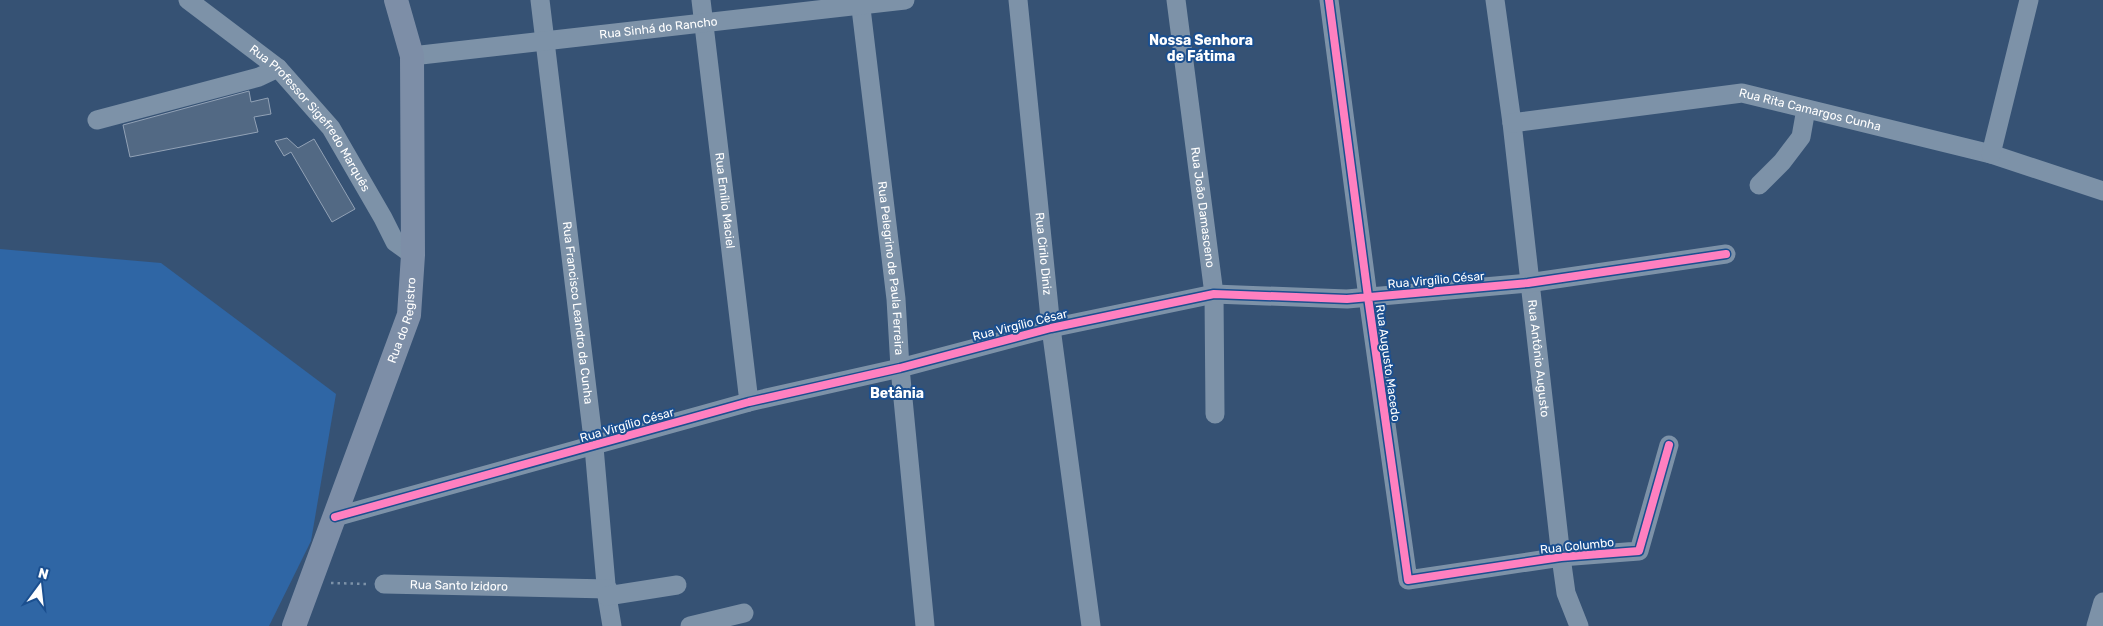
<svg xmlns="http://www.w3.org/2000/svg" width="2103" height="626" font-family="Rubik,sans-serif">
	<style>
		.green { fill: #2f66a5 }
		.building { fill: #526984; stroke: #92a2b6 }
		.lines { fill: none; stroke-linecap: round; stroke-linejoin: round }
		.path { stroke: #7d92a8; stroke-width: 2.5; stroke-dasharray: 2.5 4; stroke-linecap: butt }
		.minor { stroke: #7d92a8; stroke-width: 19 }
		.major { stroke: #7d8ea7; stroke-width: 24 }
		.cycleway-casing { stroke: #1b4f8f; stroke-width: 11 }
		.cycleway { stroke: #ff80c0; stroke-width: 8 }
		.labels { text-anchor: middle; stroke-width: 4; stroke-linejoin: round; paint-order: stroke }
		.street-label { font-size: 12px; fill: #fff; stroke: #1b4f8f }
		.neighbourhood-label { font-size: 14px; font-weight: bold; fill: #fff; stroke: #1b4f8f }
	</style>
	<rect width="100%" height="100%" fill="#365274"/>
	<!-- green -->
	<path class="green" d="M0 249 161 263 336 394 311 541 269 626H0Z"/>
	<!-- building -->
	<path class="building" d="M249 91 251 102 268 98 271 114 254 117 258 132 130 157 123 125Z
		M287 138 298 148 314 139 355 209 332 222 291 152 284 156 275 141Z"/>
	<g class="lines">
		<!-- path -->
		<path class="path" d="M331 583 368 584"/>
		<!-- minor -->
		<g class="minor">
			<path id="s1" d="M188 0 278 68 331 128 383 218 395 242 413 255"/>
			<path id="s2" d="M540 0 594 447 607 596 612 626"/>
			<path id="s3" d="M701 0 749 402"/>
			<path id="s4" d="M860 0 896 299 900 368 925 626"/>
			<path id="s5" d="M1018 0 1051 328 1091 626"/>
			<path id="s6" d="M1176 0 1214 294 1215 414"/>
			<path d="M1329 0 1368 297 1408 580 1561 557 1639 551 1669 445"/>
			<path id="s7" d="M1495 0 1512 123 1561 557 1566 593 1579 626"/>
			<path id="s8" d="M412 56 905 0"/>
			<path d="M97 120 259 77 278 68"/>
			<path id="s9" d="M1512 123 1742 93 1991 154 2103 191"/>
			<path d="M1991 154 2029 0"/>
			<path d="M1759 185 1782 162 1801 137 1806 109"/>
			<path d="M335 517 749 402 900 368 1051 328 1214 294 1347 299 1528 283 1726 254"/>
			<path id="s10" d="M384 584 608 589"/>
			<path d="M607 596 677 585"/>
			<path d="M690 626 744 613"/>
			<path d="M2096 626 2103 602"/>
		</g>
		<!-- major -->
		<path class="major" id="s11" d="M294 626 409 315 413 255 412 56 396 0"/>
		<!-- cycleway casing -->
		<g class="cycleway-casing">
			<path id="cycleway" d="M1329 0 1368 297 1408 580 1561 557 1639 551 1669 445
				M335 517 749 402 900 368 1051 328 1214 294 1347 299 1528 283 1726 254"/>
		</g>
		<!-- cycleway -->
		<use href="#cycleway" class="cycleway"/>
	</g>
	<g class="labels">
		<!-- street labels -->
		<g class="street-label">
			<text dy="4" stroke="none"><textPath href="#s8" startOffset="248">Rua Sinhá do Rancho</textPath></text>
			<text dy="4" stroke="none"><textPath href="#s9" startOffset="302">Rua Rita Camargos Cunha</textPath></text>
			<text dy="4" stroke="none"><textPath href="#s1" startOffset="172">Rua Professor Sigefredo Marquês</textPath></text>
			<text dy="4" stroke="none"><textPath href="#s3" startOffset="202">Rua Emílio Maciel</textPath></text>
			<text dy="4" stroke="none"><textPath href="#s6" startOffset="209">Rua João Damasceno</textPath></text>
			<text dy="4" stroke="none"><textPath href="#s5" startOffset="255">Rua Cirilo Diniz</textPath></text>
			<text dy="4" stroke="none"><textPath href="#s4" startOffset="270">Rua Pelegrino de Paula Ferreira</textPath></text>
			<text transform="translate(1436 280) rotate(-5)" y="4">Rua Virgílio César</text>
			<text dy="4" stroke="none"><textPath href="#s2" startOffset="315">Rua Francisco Leandro da Cunha</textPath></text>
			<text dy="4" stroke="none"><textPath href="#s11" startOffset="325">Rua do Registro</textPath></text>
			<text transform="translate(1020 325) rotate(-14)" y="4">Rua Virgílio César</text>
			<text dy="4" stroke="none"><textPath href="#s7" startOffset="361">Rua Antônio Augusto</textPath></text>
			<text transform="translate(1388 363) rotate(82)" y="4">Rua Augusto Macedo</text>
			<text transform="translate(627 425) rotate(-16)" y="4">Rua Virgílio César</text>
			<text transform="translate(1577 546) rotate(-6)" y="4">Rua Columbo</text>
			<text dy="4" stroke="none"><textPath href="#s10" startOffset="75">Rua Santo Izidoro</textPath></text>
		</g>
		<!-- neighbourhood labels -->
		<g class="neighbourhood-label">
			<text x="1201" y="45">Nossa Senhora<tspan x="1201" dy="16">de Fátima</tspan></text>
			<text x="897" y="398">Betânia</text>
		</g>
	</g>
	<!-- north arrow -->
	<g transform="translate(40 586) rotate(15)" stroke="#1b4f8f" stroke-width="4" paint-order="stroke">
	<path d="M0-4L9 19L0 12L-9 19Z" fill="#ffffff"/>
	<text y="-8" font-size="14" font-weight="bold" text-anchor="middle" fill="#ffffff">N</text>
	</g>
</svg>
